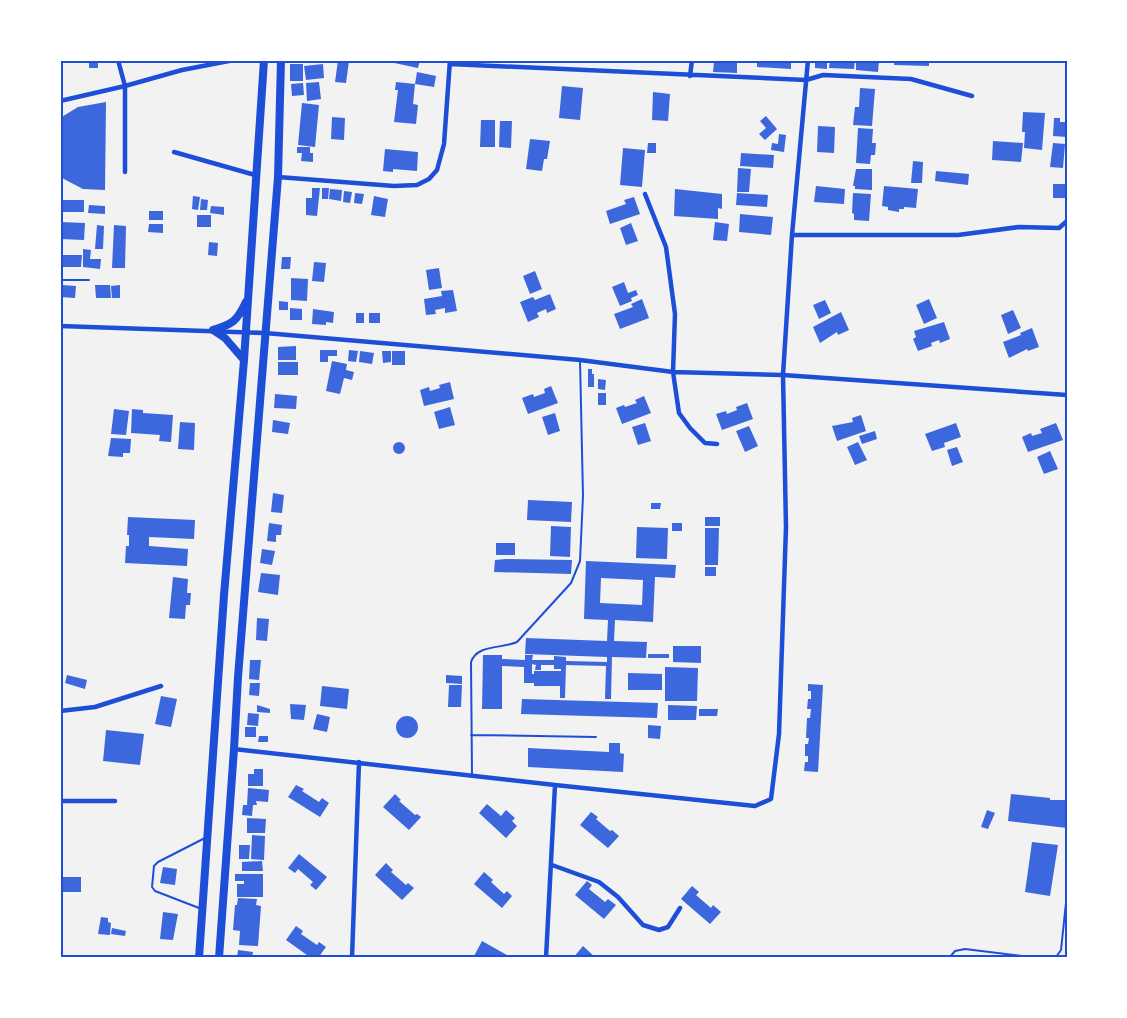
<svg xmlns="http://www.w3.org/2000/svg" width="1127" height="1018" font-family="'Fira Sans',sans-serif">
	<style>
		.building { fill: #3d67dc; fill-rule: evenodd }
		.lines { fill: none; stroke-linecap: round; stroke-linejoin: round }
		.service { stroke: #1d4ed8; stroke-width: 2 }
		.minor { stroke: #1d4ed8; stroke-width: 4.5 }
		.primary { stroke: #1d4ed8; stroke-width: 8 }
		.neatline { fill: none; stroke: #1d4ed8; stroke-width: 2 }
	</style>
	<rect width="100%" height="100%" fill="#f2f2f2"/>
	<!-- building -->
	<path class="building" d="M89 60H98V68H89Z
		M338 60 349 61 346 83 335 82Z
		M380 60H420L418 68Z
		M757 60H791V69L757 67Z
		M815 60H827V69L815 68Z
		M830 60H855L854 69 829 68Z
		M856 60H879L878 72 856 70Z
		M894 60H929V66L894 65Z
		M714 62 737 63V73L713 72Z
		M290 64H303V81H290Z
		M323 64 324 78 306 80 304 66Z
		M417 72 436 76 434 87 415 84 413 104 418 105 416 124 394 122 398 90H395L396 82 415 84Z
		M319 82 321 99 307 101 306 83Z
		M303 83 304 95 292 96 291 84Z
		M562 86 583 88 580 120 559 118Z
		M860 88 875 89 872 126 853 125 855 107H859Z
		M653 92 670 94 668 121 652 120Z
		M106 102 105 190 83 189 60 177V118L78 107Z
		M302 103 319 105 315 147 298 145Z
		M1023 112 1045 113 1042 150 1024 148 1025 132H1022Z
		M766 116 777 129 765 140 759 134 766 128 760 121Z
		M332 117 345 118 344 140 331 139Z
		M1054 118H1060V122H1067V137L1053 136Z
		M481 120H495V147H480Z
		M500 121H512L511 148 499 147Z
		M818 126 835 127 834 153 817 152Z
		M858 128 873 129 872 143H876L875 155H871L870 164 856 163Z
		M779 134 786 135 784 152 771 150 772 143 778 144Z
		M530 139 550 141 547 159H544L542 171 526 169Z
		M993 141 1023 143 1021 162 992 160Z
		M648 143H656V153H647Z
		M1053 143 1065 144 1063 168 1050 167Z
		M297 147H310V153H313V162L301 161 302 153H297Z
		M623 148 645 150 642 187 620 185Z
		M385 149 418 152 417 171 393 169V172L383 171Z
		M741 153 774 155 773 168 740 166Z
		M913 161 923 162 922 183H911Z
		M738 168 751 169 749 192H737Z
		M856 169H872V190L855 189V186H853Z
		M936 171 969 174 968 185 935 181Z
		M1053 184H1067V198H1053Z
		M816 186 845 189 844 204 814 202Z
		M884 186 918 189 916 208 904 207V209H899V212L888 210V207L882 206Z
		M312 188H320L317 216 306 215V198H312Z
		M322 188H329L328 199H322Z
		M330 189 342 190 341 201 329 199Z
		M675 189 722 194V209L718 208V219L674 216Z
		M344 191 352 192 350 203 343 202Z
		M355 193 364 194 362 204 354 203Z
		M737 193 768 195 767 207 736 205Z
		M853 193 871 194 869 221 854 220V214L852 213Z
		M193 196 200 197 198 210 192 209Z
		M374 196 388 199 385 217 371 215Z
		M634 197 640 214 610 224 606 211 626 204 624 200Z
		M201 199 208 200 207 210H200Z
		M60 200H84V212H60Z
		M89 205 105 206V214L88 213Z
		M211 206 224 207V215L210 213Z
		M149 211H163V220H149Z
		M740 214 773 217 771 235 739 232Z
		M197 215H211V227H197Z
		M60 222 85 223 84 240 60 239Z
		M715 222 729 224 727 241 713 240Z
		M631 223 638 241 626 245 620 228Z
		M149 224H163V233L148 232Z
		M97 225 104 226 103 249H95Z
		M114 225 126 226 125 268H112Z
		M209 242 218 243 217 256 208 255Z
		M83 249 91 250 90 259H101L100 269 83 267Z
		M60 255H82L81 267H60Z
		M282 257H291L290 269H281Z
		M314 262 326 263 324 282 312 281Z
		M439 268 442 288 429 290 426 270Z
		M535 271 542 289 530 294 523 276Z
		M291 278 308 279 307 301 291 300Z
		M624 282 628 293 636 290 638 295 631 298 632 301 620 306 612 287Z
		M62 285 76 286 75 298 60 297Z
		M95 285H110L111 298H96Z
		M120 285V298H112L111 286Z
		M453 290 457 311 445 313V308L435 310 436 314 426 315 424 299 442 296 441 291Z
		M550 294 556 309 547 313 546 309 537 313 539 317 528 322 520 302 533 297 535 300Z
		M642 299 649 318 620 329 614 314 633 307 631 304Z
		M929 299 937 318 924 324 916 305Z
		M825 300 831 313 819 319 813 305Z
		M279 301 288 302V310H279Z
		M290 308 302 309V320H290Z
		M313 309 334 312 333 323 326 322V325L312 324Z
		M1013 310 1021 328 1008 334 1001 315Z
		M841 312 849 330 838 335 837 332 820 343 813 327Z
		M356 313H364V323H356Z
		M369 313H380V323H369Z
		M944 322 950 339 940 343 939 340 931 343 932 346 918 351 913 339 916 337 914 331Z
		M1032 328 1039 347 1028 351 1027 349 1009 358 1003 342 1021 335 1020 333Z
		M296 346V360H278V347Z
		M320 350H337V356H328V362H320Z
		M349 350 358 351 356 362 348 361Z
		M360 351 374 353 372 364 359 362Z
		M382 351H391V362L383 363Z
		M392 351H405V365H392Z
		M332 361 347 364 346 370 354 372 352 380 344 378 340 394 326 391Z
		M278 362H298V375H278Z
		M588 369H592V374H594V387H588Z
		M598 379 606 380 605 390 598 389Z
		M450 382 454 399 424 406 420 390 429 387 430 391 440 388 439 385Z
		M551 386 558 403 528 414 522 398 533 394 534 397 545 393 544 389Z
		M598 393H606V405H598Z
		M275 394 297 396 296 409 274 408Z
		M644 396 651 413 622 424 616 408 624 405 625 407 637 403 635 400Z
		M747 403 753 419 722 430 716 414 726 411 727 414 737 410 736 407Z
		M450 407 455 425 439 429 434 412Z
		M114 409 129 411 126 435 111 434Z
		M132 409 143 410V413L173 415 171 442 159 441 160 435 131 433Z
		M555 413 560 431 548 435 542 417Z
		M861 415 866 431 837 441 832 426 853 422 852 418Z
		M273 420 290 423 288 434 272 432Z
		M180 422 195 423 194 450 178 449Z
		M645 423 651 441 638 445 632 427Z
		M956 423 961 437 944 443 945 447 932 451 925 434Z
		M1056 423 1063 440 1028 452 1022 437 1031 433 1032 436 1042 433 1040 429Z
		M749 426 758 446 745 452 736 431Z
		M875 431 877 439 862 444 859 436Z
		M111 438 131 439 130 453H123V457L108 456Z
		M393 448a6 6 0 1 1 12 0a6 6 0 1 1-12 0Z
		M858 442 867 460 855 465 847 447Z
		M957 447 963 462 952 466 947 450Z
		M1050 451 1058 469 1044 474 1037 457Z
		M273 493 284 495 282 513 271 512Z
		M528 500 572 502 571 522 527 520Z
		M651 503H661L660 509H651Z
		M128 517 195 520 194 539 149 537V546L188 549 187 566 125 563 126 546H129V535H127Z
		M705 517H720V526H705Z
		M269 523 282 525 281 535H276V542L267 541Z
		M672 523H682V531H672Z
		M551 526 571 527 570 557 550 556Z
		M637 527 668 528 667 559 636 558Z
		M705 528H719L718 565H705Z
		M496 543H515V555H496Z
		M262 549 275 551 272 565 260 563Z
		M506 559 572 560 571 574 494 572 495 560Z
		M586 561 676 565 675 578 655 577 653 622 615 620 614 641 647 642 646 658 612 657 611 699H605L606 666 566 665 565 698H560V686H534V683H524V667L502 666V709H482L483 655H502V659L525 660V655H533L532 660H554V656L566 657V661L607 662V657L525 654 526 638 607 641 608 620 584 619ZM601 578 643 580 642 605 600 603ZM532 664 536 665 535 670H541V665H554V669H561V671H534V674H532Z
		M705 567H716V576H705Z
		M261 573 280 575 278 595 258 592Z
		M173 577 188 579 187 593H191L190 605H186L185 619 169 618Z
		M257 618 269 619 267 641 256 640Z
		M673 646H701V663L673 662Z
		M648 654H669V658H648Z
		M250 660H261L259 680 249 679Z
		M665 667 698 668 697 701H665Z
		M628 673 662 674V690H628Z
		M67 675 87 680 85 689 65 683Z
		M446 675 462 676V684L446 683Z
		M250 683H260L259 696 249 695Z
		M808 684 823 685 818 772 804 771 805 762H808V756H805V744H808L809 738H806L807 718H810L811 709H807L808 699H811V691H808Z
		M449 685H462L461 707H448Z
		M322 686 349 689 347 709 320 706Z
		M161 696 177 699 171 727 155 724Z
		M522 699 658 703 657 718 521 714Z
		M290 704 306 705 304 720 291 719Z
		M257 705 270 709V713L257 712Z
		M668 705 697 706 696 720H668Z
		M699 709H718L717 716H699Z
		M248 713 259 714 258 726 247 725Z
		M317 714 330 717 327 732 313 729Z
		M396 727a11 11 0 1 1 22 0a11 11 0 1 1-22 0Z
		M648 725 661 726 660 739 648 738Z
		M245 727H256V737H245Z
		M106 730 144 734 140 765 103 761Z
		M259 736H268V742H258Z
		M609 743H620V753L624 754 623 772 528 767V748L609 752Z
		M254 769H263V786H248V774H254Z
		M296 785 304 789 302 791 319 802 322 798 329 803 320 817 288 797Z
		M248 788 269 790 268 802 256 801 257 805H253L252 816 242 815 243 805H247Z
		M395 794 401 800 399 801 415 815 417 814 421 817 409 830 383 807Z
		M1011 794 1050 798V800H1067V828L1008 821Z
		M487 804 501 816 506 810 515 818 512 821 517 826 506 838 479 813Z
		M987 810 995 813 988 829 981 827Z
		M591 812 598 817 596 819 610 831 612 830 619 836 608 848 580 825Z
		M247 818 266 819 265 833H247Z
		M252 835 265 836 264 860 251 859Z
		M1032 842 1058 845 1050 896 1025 892Z
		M239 845H250L249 859H239Z
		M299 854 327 877 316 890 310 885 313 882 298 869 295 873 288 868Z
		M262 861 263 871H242V862Z
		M386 863 393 870 391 872 406 885 408 883 414 888 402 900 375 875Z
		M163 867 177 869 175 885 160 883Z
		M484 872 493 880 491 882 504 894 507 891 512 896 502 908 474 884Z
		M235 874H263V897H237V884H244V881H235Z
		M63 877H81V892H62Z
		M587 881 592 885 589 889 605 902 608 899 616 905 604 919 575 895Z
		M692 886 699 892 696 895 711 908 713 905 721 912 710 924 681 899Z
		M238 898 257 899 256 905 261 906 258 946 239 945 240 931 233 930 235 905H237Z
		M163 912 178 914 173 940 160 939Z
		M101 917 108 918V922L111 923 110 935 98 934Z
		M296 926 303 931 301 934 317 945 319 942 326 947 318 958H311L286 940Z
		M112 928 126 931 125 936 111 934Z
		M482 941 512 958H473Z
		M583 946 596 958H573Z
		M238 950 253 952 252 958H237Z"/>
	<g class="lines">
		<!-- service -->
		<path class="service" d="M60 280H89
			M471 735 596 737
			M472 774 471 662C477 644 502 649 517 642L571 583 580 561 583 496 580 360
			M199 908 155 891 152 887 154 866 158 862 205 838
			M949 958 955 951 965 949 1038 958
			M1050 958 1056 957 1061 950 1067 893"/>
		<!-- minor -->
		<path class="minor" d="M118 60 125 86V172
			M450 64 806 80 823 75 911 79 972 96
			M690 76 692 60
			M60 101 125 86 182 70 234 60
			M174 152 255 175
			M278 177 394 186 417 185 429 179 437 170 444 144 450 60
			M645 194 666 247 675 314 673 372 679 413 690 428 705 443 717 444
			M792 235H958L1019 227 1059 228 1067 221
			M60 326 265 333 580 360 673 372 783 375 1067 395
			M60 711 95 707 161 686
			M234 749 555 785 546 958
			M555 785 755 806 771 799 779 734 786 527 783 375 792 235 808 60
			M60 801H115
			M552 865 599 882 618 897 643 925 659 930 668 927 680 908
			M352 958 359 762"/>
		<!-- primary -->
		<path class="primary" d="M213 330C233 324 237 321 246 302
			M213 330 225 338 244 360
			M199 958 224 595 244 360 264 60
			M219 958 234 749 238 677 278 177 281 60"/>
	</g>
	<!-- border -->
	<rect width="1127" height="1018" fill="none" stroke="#ffffff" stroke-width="123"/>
	<rect x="62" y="62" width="1004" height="894" class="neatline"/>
</svg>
